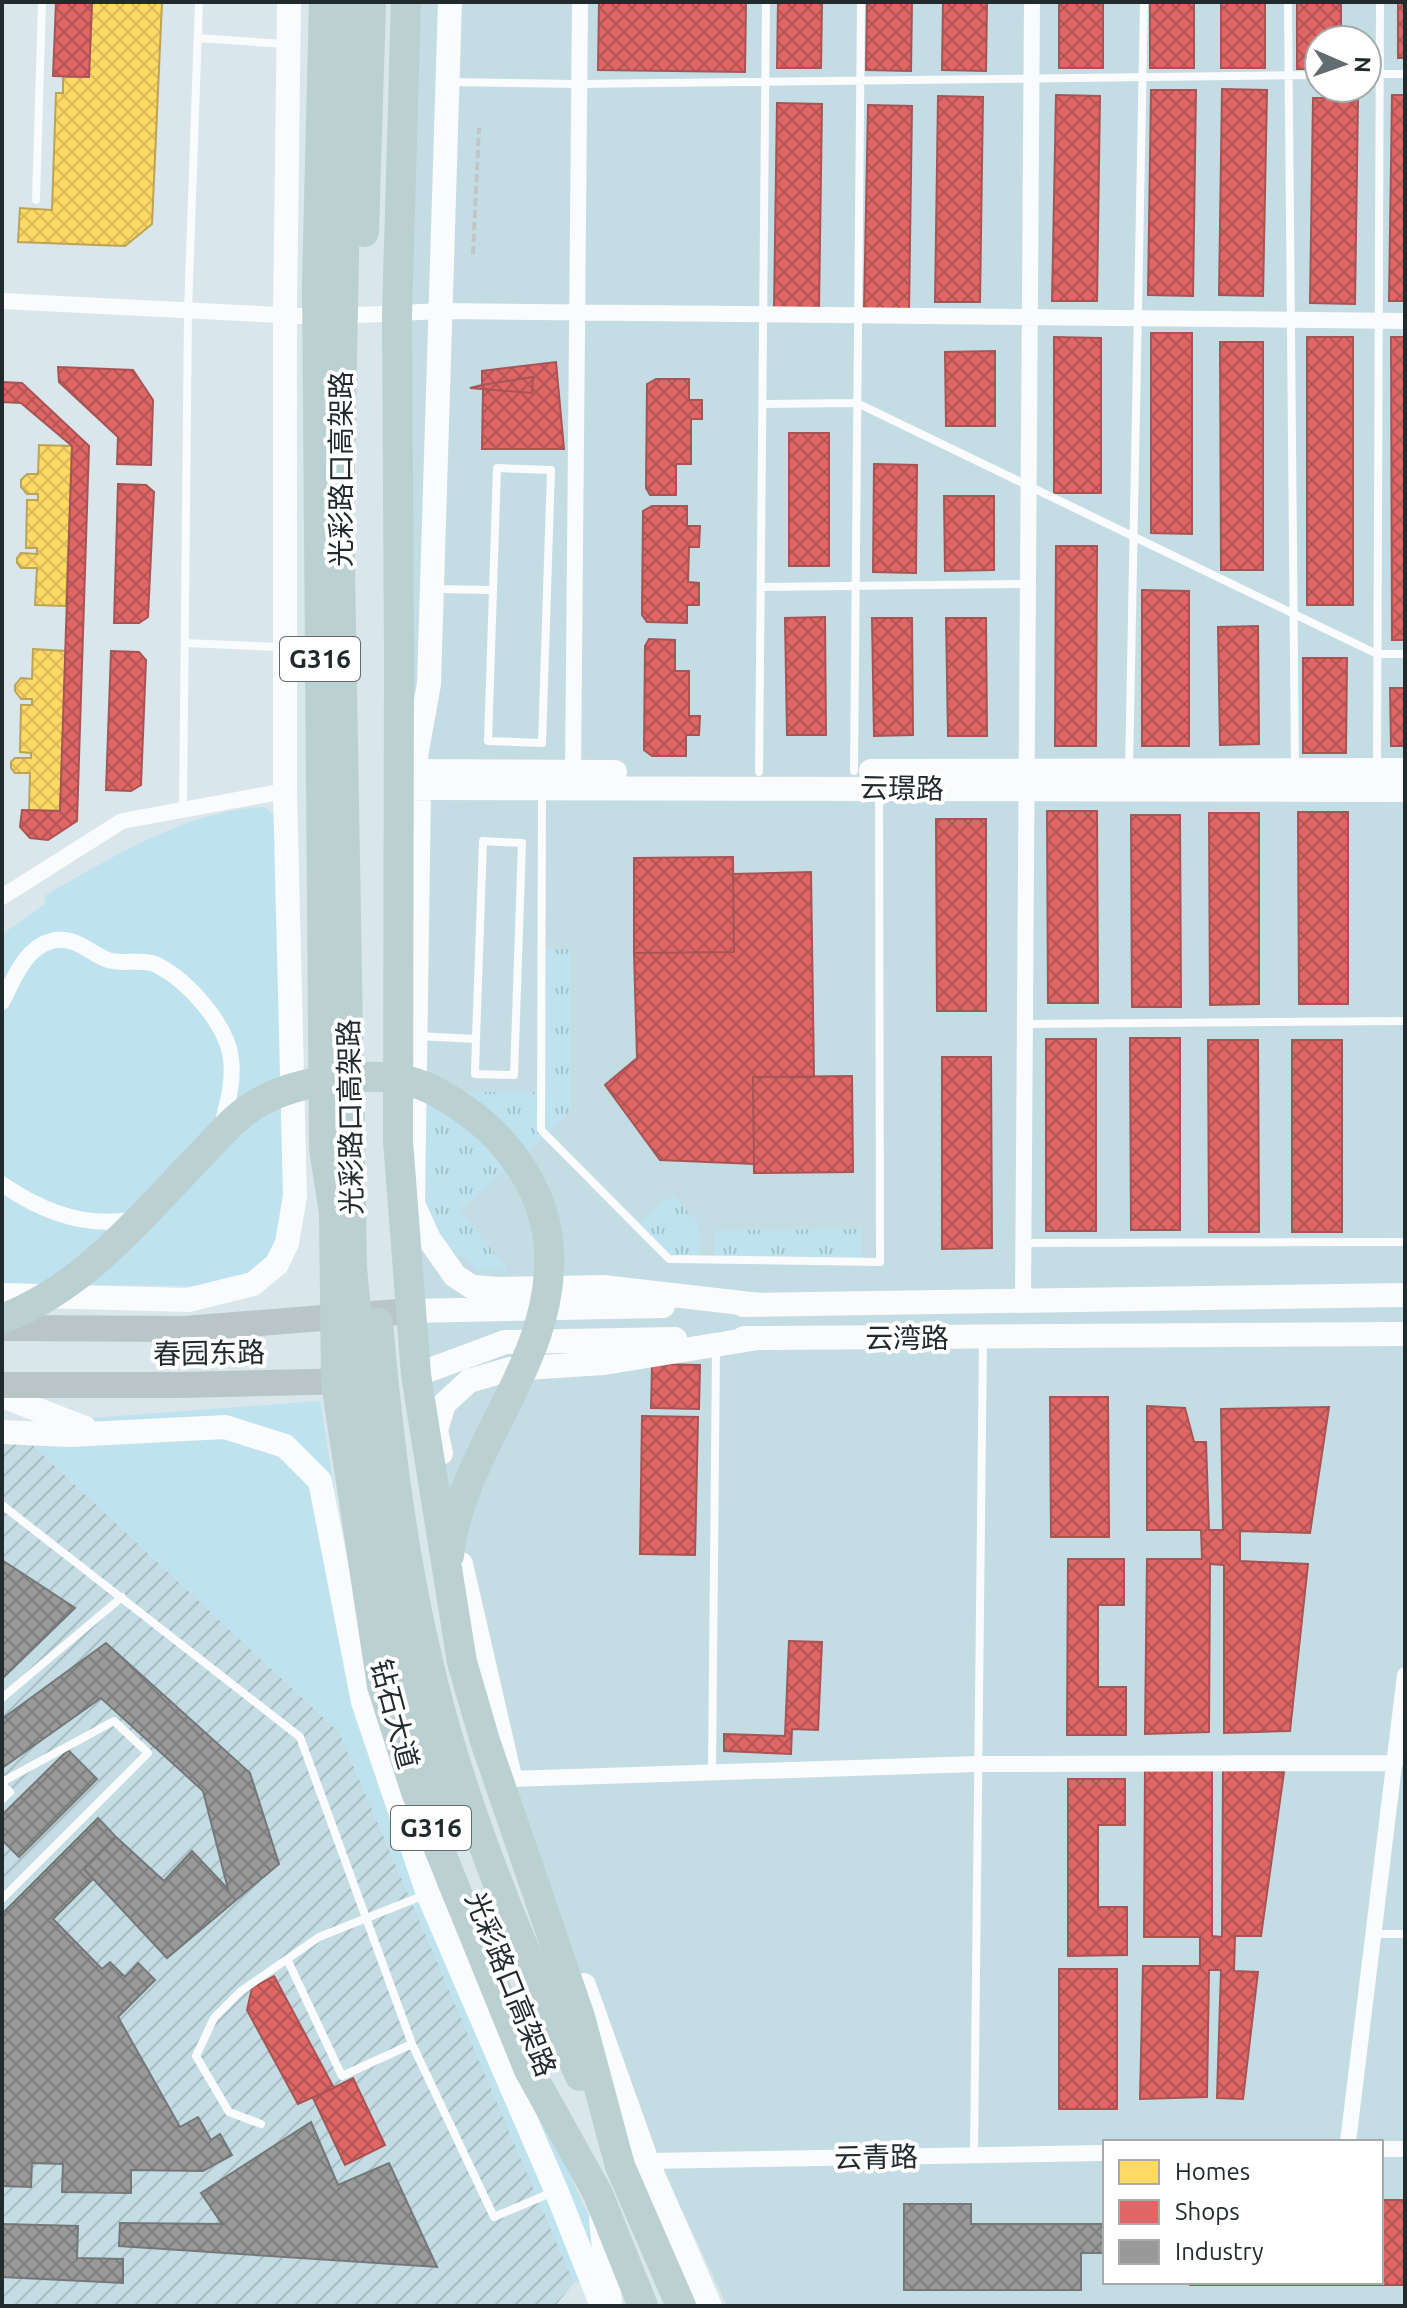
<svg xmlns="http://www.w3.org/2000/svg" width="1407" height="2308" font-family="Ubuntu,'Noto Sans SC',sans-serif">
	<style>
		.built { fill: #c4dce3; fill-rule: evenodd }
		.industrial { fill: url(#industrial-furrows) }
		.grass { fill: url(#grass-tufts) }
		.park { fill: #bee3ef }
		.homes { fill: url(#homes-cross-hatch); stroke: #bca455; stroke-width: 2 }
		.shops { fill: url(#shops-cross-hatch); stroke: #a75455; stroke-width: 2 }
		.industry { fill: url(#industry-cross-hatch); stroke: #757879; stroke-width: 2 }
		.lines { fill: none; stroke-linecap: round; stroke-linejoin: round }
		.path { stroke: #c1c5c8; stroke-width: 4; stroke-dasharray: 8 4; stroke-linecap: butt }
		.lane { stroke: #f9fbfc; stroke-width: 8 }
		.street { stroke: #f9fbfc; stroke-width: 16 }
		.secondary { stroke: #f9fbfc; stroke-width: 24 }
		.primary { stroke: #b9c5c7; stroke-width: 26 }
		.highway { stroke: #bbd0d1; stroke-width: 30 }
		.labels { text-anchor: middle; stroke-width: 8; stroke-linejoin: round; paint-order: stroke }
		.shield { fill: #fff; stroke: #646a6c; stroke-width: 2 }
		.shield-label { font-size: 26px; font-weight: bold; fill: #212a2d }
		.street-label { font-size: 28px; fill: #212a2d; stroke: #fff }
	</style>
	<defs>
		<pattern id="industrial-furrows" width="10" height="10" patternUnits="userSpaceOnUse" patternTransform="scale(2)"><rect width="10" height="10" fill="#c4dce3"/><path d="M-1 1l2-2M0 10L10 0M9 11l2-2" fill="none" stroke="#a8bdc3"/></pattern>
		<pattern id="grass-tufts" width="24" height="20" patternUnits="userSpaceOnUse" patternTransform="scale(2)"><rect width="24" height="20" fill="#bee3ef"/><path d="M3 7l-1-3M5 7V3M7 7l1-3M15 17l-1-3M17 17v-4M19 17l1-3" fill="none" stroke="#a3c3cd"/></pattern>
		<pattern id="homes-cross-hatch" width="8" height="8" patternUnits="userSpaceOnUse" patternTransform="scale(2)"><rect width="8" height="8" fill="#ffd966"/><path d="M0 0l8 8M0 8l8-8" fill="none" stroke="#daba59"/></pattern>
		<pattern id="shops-cross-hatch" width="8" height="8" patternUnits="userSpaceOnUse" patternTransform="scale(2)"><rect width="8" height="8" fill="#e06666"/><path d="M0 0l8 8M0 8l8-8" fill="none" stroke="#b55454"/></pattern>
		<pattern id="industry-cross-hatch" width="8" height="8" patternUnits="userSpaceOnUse" patternTransform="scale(2)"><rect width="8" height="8" fill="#999"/><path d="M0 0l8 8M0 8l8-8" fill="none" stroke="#7c7d7d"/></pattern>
	</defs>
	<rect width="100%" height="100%" fill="#d9e6eb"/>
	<!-- built -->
	<path class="built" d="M406 2H1405V2306H727L659 2161 620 2166 539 1894 416 1375ZM1319 40H1367V88H1319ZM1105 2142H1381V2282H1105Z"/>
	<!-- industrial -->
	<path class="industrial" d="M2 1423 10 1424 339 1732 574 2283 555 2306H2Z"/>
	<!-- grass -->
	<path class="grass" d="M541 949H571V1110L546 1136 460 1210 509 1271 478 1270 441 1240 420 1204 422 1092H540Z
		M673 1195 700 1225V1259H669L635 1225Z
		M861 1229 863 1261 714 1259 715 1230Z"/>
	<!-- park -->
	<path class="park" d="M265 807 276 817 286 1212 282 1242 252 1277 226 1286 2 1285V934L44 905 46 895C113 857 187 810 265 807Z
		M320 1401 362 1658 471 1958 618 2281 574 2283 339 1732 10 1424Z"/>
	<!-- homes -->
	<path class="homes" d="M92 2H162L152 224 125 246 18 242 20 208 52 210 56 93H63V77H89Z
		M39 445 72 446 66 606 35 605 37 568H21L17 563V558L21 553 37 554V548H26L27 500H38V494H27L21 487V480L27 474H38Z
		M33 649 66 651 60 811 29 810 30 773H15L11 768V762L15 758H31V753L20 752 21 705H32V699H21L15 691V685L21 678 32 679Z"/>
	<!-- shops -->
	<path class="shops" d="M56 2H92L89 77 53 76Z
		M599 2H746L745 72 598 70Z
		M778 2H822L821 68H777Z
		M867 2H912L911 71 866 70Z
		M943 2H987L986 71 942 70Z
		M1059 2H1103V68H1059Z
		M1150 2H1194V68H1150Z
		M1221 2H1265V68H1221Z
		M1297 2H1341V40H1319V69H1297Z
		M1398 2H1405V58H1398Z
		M1222 89 1267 90 1263 296 1219 295Z
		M1151 90H1196L1193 296 1148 295Z
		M1056 95 1100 96 1097 301H1052Z
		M1392 95H1405V301H1389Z
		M938 96 983 97 980 302H935Z
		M1313 98H1358L1355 304 1310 303Z
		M777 103 822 104 819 309H774Z
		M868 105 912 106 909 311H864Z
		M1151 333H1192V534L1151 533Z
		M1054 337 1101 338V493H1054Z
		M1307 337H1353V605H1307Z
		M1391 337H1405V640H1392Z
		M1220 342H1263V570H1221Z
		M995 351V426H946L945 352Z
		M556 362 564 449H482L483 389 532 393 533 377 482 385V371Z
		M58 367 133 370 153 400 151 465 117 464 118 437 59 382Z
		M533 377 532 393 470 388 482 385Z
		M656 379H689V400H702V419H691V464H676V495H650L646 488 647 384Z
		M2 382 22 383 89 446 77 821 48 840 30 838 20 827 22 810 60 811 72 446 21 403 2 402Z
		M789 433H829V566H789Z
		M874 464 917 465 916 573 873 572Z
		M118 484 146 485 154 492 148 617 139 623H114Z
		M944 496H994V570L945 571Z
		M652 506H687V526H700L699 547H689L688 582 699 583V605H687V623L647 622 642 615 643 511Z
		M1056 546H1097L1096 746H1055Z
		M1142 590 1189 591V746H1142Z
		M825 617 826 735H787L785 618Z
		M872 618H912L913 735 874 736Z
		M946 618H986L987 736H948Z
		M1258 626 1259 744 1220 745 1218 627Z
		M649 639 675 640V671H689V716H700L699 735H686V756H652L644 750 645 646Z
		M111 651 139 652 146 660 141 785 131 791 106 790Z
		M1303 658H1347L1346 753H1303Z
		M1390 688H1405V746H1391Z
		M1047 811H1097L1098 1003H1048Z
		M1298 812H1348V1004H1299Z
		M1209 813H1259V1004L1210 1005Z
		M1131 815H1180L1181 1007H1132Z
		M936 819H986V1011H937Z
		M733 857 734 952 634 953V858Z
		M811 872 814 1077H753L754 1164 660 1160 605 1085 637 1058 634 953 734 952 733 874Z
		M1130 1038H1180V1230H1131Z
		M1046 1039H1096V1231H1046Z
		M1208 1040H1258L1259 1232H1209Z
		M1292 1040H1342V1232H1292Z
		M942 1057H991L992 1248 942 1249Z
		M852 1076 853 1172 754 1173 753 1077Z
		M652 1364 700 1365 699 1409 651 1408Z
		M1050 1397H1108L1109 1537H1051Z
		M1147 1406 1185 1408 1194 1442H1206L1209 1530H1223L1221 1409 1329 1407 1310 1533 1240 1531V1561L1308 1564 1290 1731 1224 1733V1565L1210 1564 1209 1732 1145 1734 1147 1559H1202L1201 1530H1147Z
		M642 1416 698 1417 695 1555 640 1554Z
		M1068 1559H1124V1605H1098V1687H1126V1735H1067Z
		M789 1641 822 1642 818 1730 792 1729 791 1754 724 1751V1734L785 1736Z
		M1145 1768 1212 1769V1936L1222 1937 1223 1770 1284 1772 1261 1936H1235L1234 1971 1258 1972 1243 2099 1217 2098 1221 1970H1209L1207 2097 1140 2099 1143 1966H1200V1937H1144Z
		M1068 1779H1125V1825H1098V1907H1127V1955L1068 1956Z
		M1059 1969H1117V2109H1059Z
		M274 1976 334 2088 298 2104 247 2010 252 1988Z
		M353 2078 385 2145 345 2165 313 2098Z
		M1381 2200H1405V2285H1190V2282H1381Z"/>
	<!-- industry -->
	<path class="industry" d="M2 1560 75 1608 2 1679Z
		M106 1643 250 1773 279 1864 167 1958 84 1869 116 1837 164 1881 192 1851 228 1889 203 1791 101 1698 2 1768V1719Z
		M68 1750 97 1779 19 1857 2 1840V1815Z
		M98 1818 116 1837 84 1869 93 1879 53 1919 102 1969 110 1962 125 1977 138 1963 155 1980 118 2017 180 2127 198 2117 211 2140 220 2134 232 2155 203 2171 131 2170V2193L62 2192 63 2164 32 2163 31 2187 2 2186V1914Z
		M311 2122 338 2185 389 2163 437 2267 119 2246 120 2223 222 2224 201 2193Z
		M904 2204H971V2224H1105V2253H1081V2290H904Z
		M2 2224 78 2226 77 2258 123 2259V2283L2 2277Z"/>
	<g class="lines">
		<!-- path -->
		<path class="path" d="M473 254 479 128"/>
		<!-- lane -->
		<path class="lane" d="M1288 2 1295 769
			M198 38 284 44
			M1367 74H1405
			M452 82 579 84 1319 75
			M36 200 42 2
			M763 404 857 403 1377 654H1405
			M761 587 1028 584
			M433 589 493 590 497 468 551 470 542 743 488 741 493 590
			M185 643 280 647
			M1129 769 1144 2
			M1377 769 1380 2
			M854 771 861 2
			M759 772 766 2
			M542 790 541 1130 669 1259 880 1262 879 792
			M183 809 188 311 199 2
			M1026 1024 1405 1021
			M417 1036 476 1039 483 841 522 843 514 1075 475 1074 476 1039
			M1025 1243 1405 1242
			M2 1505 300 1737 412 2044
			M2 1698 122 1597
			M712 1772 716 1350
			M2 1782 114 1721 148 1753 2 1899
			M2 1785 10 1792 2 1800
			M1374 1934H1405
			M288 1961 342 2076 412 2044 494 2217 553 2192
			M261 2124 229 2112 196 2056 214 2018 241 1991 319 1937 427 1894
			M974 2156 983 1338"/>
		<!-- street -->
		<path class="street" d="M2 301 318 317 441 311 1405 321
			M573 772 580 2
			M2 897 122 821 285 791
			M2 1002C14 979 24 949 51 941 74 935 88 952 108 960 123 965 143 958 157 965 187 980 227 1024 231 1059 234 1081 227 1105 222 1126
			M2 1184C42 1212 87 1229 136 1219
			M1023 1301 1032 2
			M510 1779 976 1764 1395 1763
			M1348 2142 1405 1675
			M1381 2149H1405
			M647 2161 1105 2153"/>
		<!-- secondary -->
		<path class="secondary" d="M450 2 429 684 416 756 419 789 413 1204 429 1239 455 1276 472 1287 499 1289 603 1287 759 1305
			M403 771 615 772
			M871 771 1405 770
			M405 788 1405 790
			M2 1295 188 1300 253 1284 277 1264 287 1243 295 1196 285 791V316L289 2
			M743 1305 1405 1295
			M410 1311 663 1306
			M744 1338 1405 1334
			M416 1375 505 1342 675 1339
			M2 1396 85 1428
			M2 1432 69 1435 225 1427 285 1446 320 1481 363 1702 428 1894 556 2190 602 2306
			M441 1453 436 1430 444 1404 469 1381 510 1369 604 1363 758 1338
			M461 1564 510 1777
			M584 1985 647 2161 710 2306
			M601 2220 610 2303"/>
		<!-- primary -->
		<path class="primary" d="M2 1328 184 1329 410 1311
			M2 1385H179L354 1381"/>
		<!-- highway -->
		<path class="highway" d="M324 2 317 284 324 1149 334 1213 336 1383 382 1686 416 1792 529 2070 598 2194 643 2306
			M349 2 339 512 352 1268 368 1436 388 1587 421 1736 449 1826
			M406 2 397 315 399 656 398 1141 416 1375 462 1662 485 1741 580 2017 620 2166 681 2306
			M364 232 371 2
			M2 1319C83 1288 137 1221 196 1160 213 1143 232 1119 253 1106 289 1082 361 1071 404 1080 427 1084 450 1099 468 1112 512 1144 545 1193 549 1248 556 1363 461 1447 449 1555
			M378 1323C390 1460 408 1599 446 1731 480 1849 529 1964 580 2076"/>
	</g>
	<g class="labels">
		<!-- shield labels -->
		<g class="shield">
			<rect x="280" y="637" width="80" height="44" rx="6"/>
			<rect x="391" y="1806" width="80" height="44" rx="6"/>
		</g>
		<g class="shield-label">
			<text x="320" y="668">G316</text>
			<text x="431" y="1837">G316</text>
		</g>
		<!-- street labels -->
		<g class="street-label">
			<text transform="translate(341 469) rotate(-90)" y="10">光彩路口高架路</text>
			<text transform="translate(902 788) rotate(1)" y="10">云璟路</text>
			<text transform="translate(350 1117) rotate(-91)" y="10">光彩路口高架路</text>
			<text x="907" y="1348">云湾路</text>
			<text transform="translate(209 1353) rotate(-1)" y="10">春园东路</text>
			<text transform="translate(395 1714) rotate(75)" y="10">钻石大道</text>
			<text transform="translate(511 1984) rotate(68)" y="10">光彩路口高架路</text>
			<text transform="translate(876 2157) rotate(-1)" y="10">云青路</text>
		</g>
	</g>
	<!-- border -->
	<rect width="1407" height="2308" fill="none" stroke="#212a2d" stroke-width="8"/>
	<!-- legend -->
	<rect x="1103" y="2140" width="280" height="144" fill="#ffffff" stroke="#a6aaab" stroke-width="2"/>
	<rect x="1119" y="2160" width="40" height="24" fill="#ffd966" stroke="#a6aaab" stroke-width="2"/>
	<text x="1175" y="2180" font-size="24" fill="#212a2d">Homes</text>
	<rect x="1119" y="2200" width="40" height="24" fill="#e06666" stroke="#a6aaab" stroke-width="2"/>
	<text x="1175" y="2220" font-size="24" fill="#212a2d">Shops</text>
	<rect x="1119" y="2240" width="40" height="24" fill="#999999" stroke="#a6aaab" stroke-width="2"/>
	<text x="1175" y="2260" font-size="24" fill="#212a2d">Industry</text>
	<!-- north arrow -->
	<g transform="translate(1343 64) rotate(92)"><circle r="38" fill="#ffffff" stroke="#a6aaab" stroke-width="2"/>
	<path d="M0-6L14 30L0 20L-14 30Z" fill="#616c70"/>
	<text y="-12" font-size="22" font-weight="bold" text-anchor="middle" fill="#212a2d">N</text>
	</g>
</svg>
